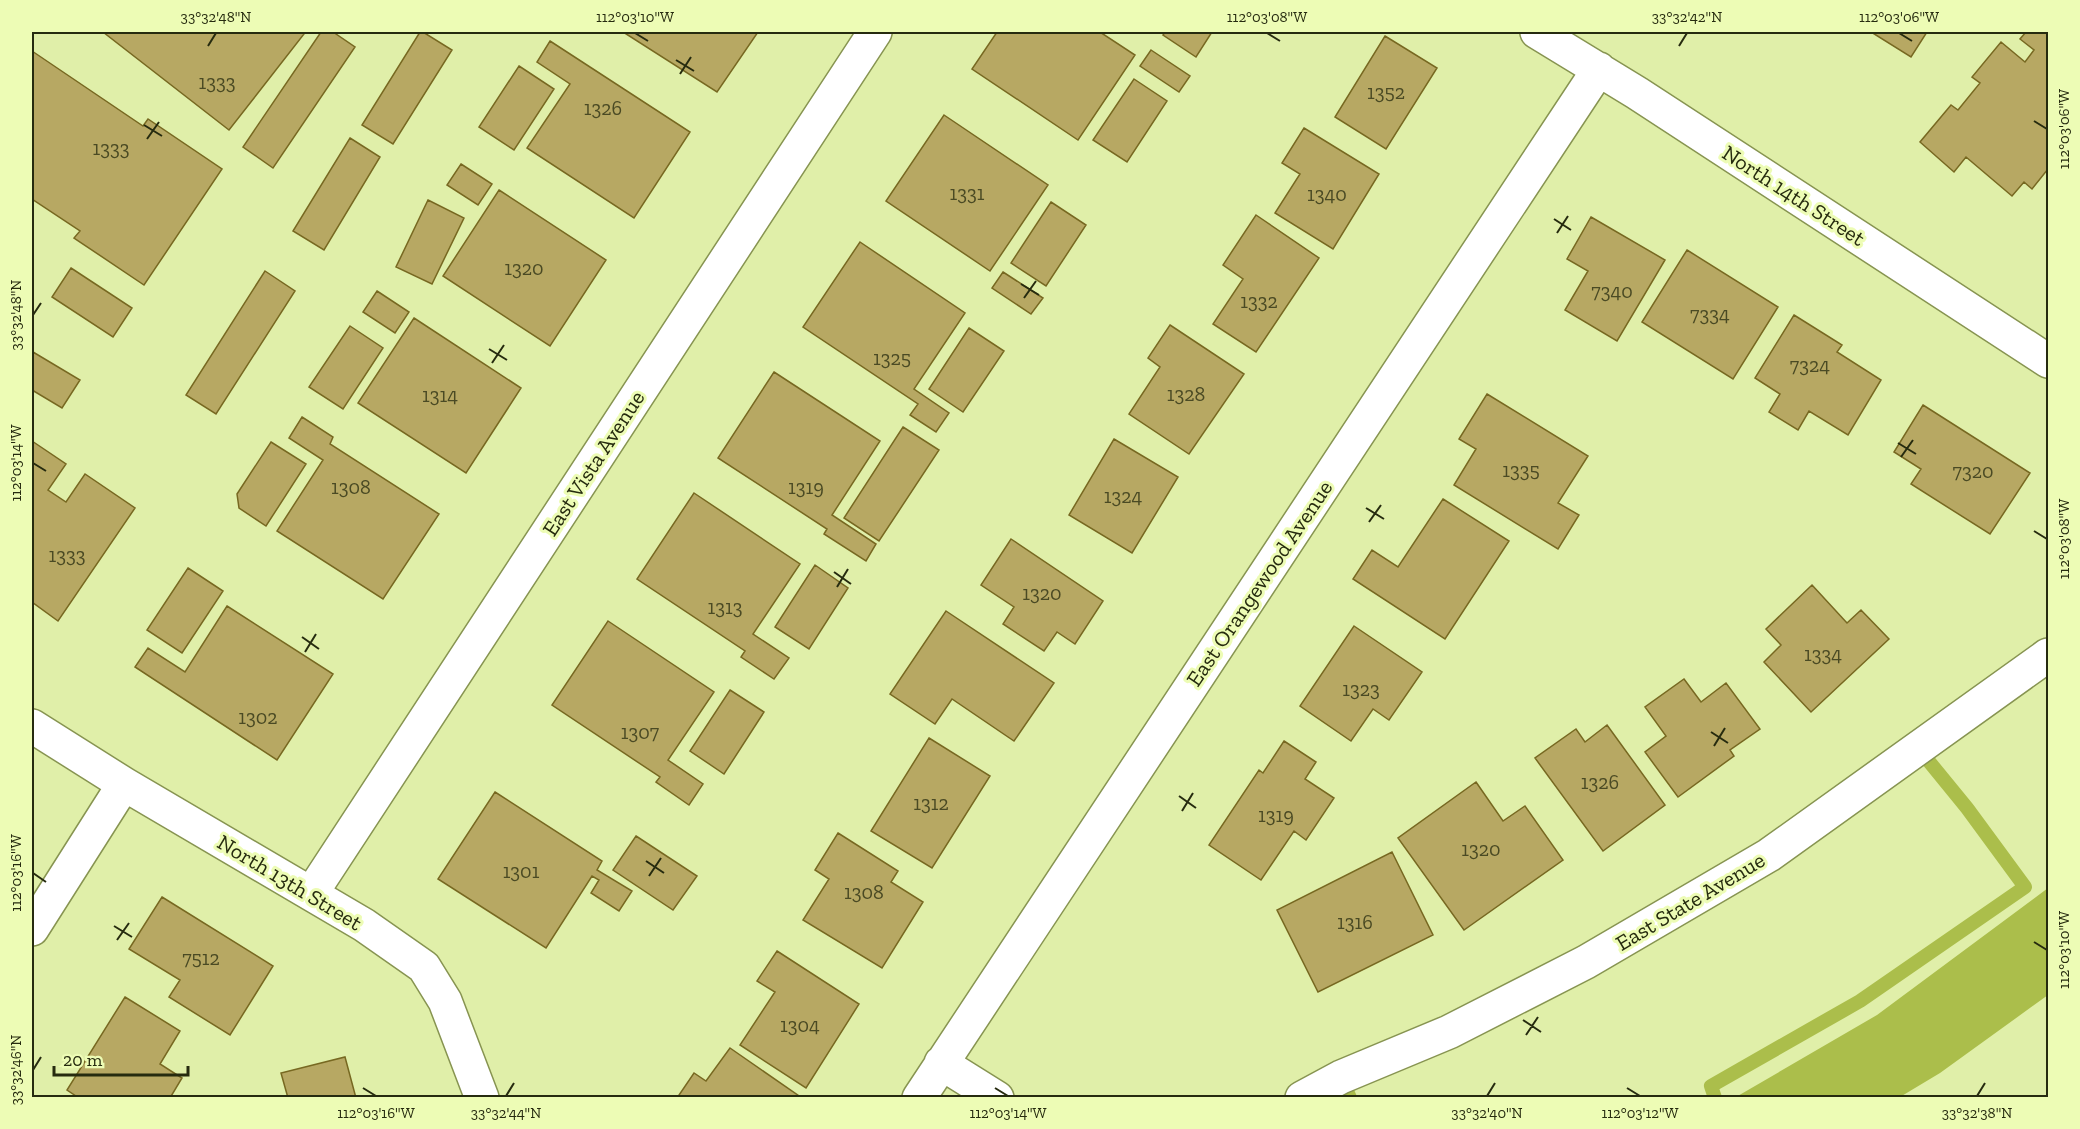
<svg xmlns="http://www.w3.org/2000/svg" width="2080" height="1129" font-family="'Zilla Slab',serif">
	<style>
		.water { fill: #abbe4b }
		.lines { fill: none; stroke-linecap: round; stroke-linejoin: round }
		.stream { stroke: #abbe4b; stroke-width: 14 }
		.building { fill: #b7a863; stroke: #776821; stroke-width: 1.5 }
		.minor-casing { stroke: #879451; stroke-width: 36 }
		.minor { stroke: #fff; stroke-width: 33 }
		.ticks { fill: none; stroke: #262b0f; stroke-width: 2 }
		.labels { text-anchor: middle; stroke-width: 6; stroke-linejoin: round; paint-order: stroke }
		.number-label { font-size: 20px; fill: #4a4a24 }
		.street-label { font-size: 22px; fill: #262b0f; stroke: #edfcb5 }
		.neatline { fill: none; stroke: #262b0f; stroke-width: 2 }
		.ticks-label { font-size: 15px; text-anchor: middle; fill: #262b0f }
	</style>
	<rect width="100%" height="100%" fill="#e0efa9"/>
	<!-- water -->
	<path class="water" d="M2048 888V995L1940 1073 1900 1097H1736L1877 1015Z"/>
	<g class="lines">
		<!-- stream -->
		<path class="stream" d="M1341 1077 1350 1098
			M1715 1098 1711 1086 1860 1001 2025 887 1967 808 1918 748"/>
	</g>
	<!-- building -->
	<path class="building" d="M103 32H301L304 34 229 130Z
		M321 32H333L355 47 273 168 243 147Z
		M420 32H423L452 50 393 144 362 125Z
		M623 32H758L717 92Z
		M997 32H1100L1135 55 1078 140 972 69Z
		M1165 32H1212L1196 57 1163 35Z
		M1871 32H1927L1911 57Z
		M2026 32H2048V169L2032 189 2024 182 2012 196 1966 157 1954 172 1920 142 1951 105 1958 110 1980 83 1972 77 2001 42 2025 62 2034 50 2020 39Z
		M1385 36 1437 68 1386 149 1335 117Z
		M550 41 690 132 634 218 527 148 570 84 537 62Z
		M1151 50 1190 76 1179 92 1140 66Z
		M32 51 143 126 148 119 222 169 144 285 74 238 80 231 32 199Z
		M519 66 554 89 514 150 479 127Z
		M1134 79 1167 101 1127 162 1093 140Z
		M944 115 1048 185 990 271 886 201Z
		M1304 128 1379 174 1333 249 1275 213 1300 174 1282 163Z
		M350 138 380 157 324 250 293 231Z
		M461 164 492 184 478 205 447 185Z
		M499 190 606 260 550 346 443 276Z
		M428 200 464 218 432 284 396 267Z
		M1051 202 1086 225 1046 286 1011 263Z
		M1256 215 1319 258 1256 352 1213 324 1243 279 1223 265Z
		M1591 217 1665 260 1617 341 1565 310 1588 271 1567 259Z
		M860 242 965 313 914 389 949 413 936 432 910 415 918 404 803 327Z
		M1687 250 1778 307 1733 379 1642 322Z
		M71 268 132 308 113 337 52 297Z
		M265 271 295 291 216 414 186 395Z
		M1003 272 1043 298 1031 314 992 288Z
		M377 291 409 312 395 333 363 312Z
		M1794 315 1842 345 1837 352 1881 380 1848 435 1809 411 1798 430 1769 412 1780 394 1755 378Z
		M414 318 521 388 466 473 358 403Z
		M1170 325 1244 374 1189 454 1129 414 1160 367 1148 358Z
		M350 326 383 348 343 409 309 387Z
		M969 328 1004 351 963 412 929 389Z
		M33 352 80 380 62 408 32 390V355Z
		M774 372 880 441 832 515 876 544 866 561 824 534 827 529 718 458Z
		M1487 394 1588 456 1558 503 1579 515 1558 549 1454 485 1476 449 1459 439Z
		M1923 405 2030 473 1990 534 1911 484 1921 469 1894 452Z
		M302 417 333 437 330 444 439 514 383 599 277 531 323 460 289 438Z
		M903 427 939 450 879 541 844 518Z
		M1114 439 1178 477 1132 553 1069 515Z
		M32 441 66 464 48 490 66 502 85 474 135 508 58 621 32 602Z
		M271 442 306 464 266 526 239 508 237 494Z
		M694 493 800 564 753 634 789 658 774 679 741 657 745 651 637 579Z
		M1443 499 1509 541 1445 639 1353 579 1372 550 1398 567Z
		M1011 539 1103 601 1075 644 1057 632 1044 651 1003 624 1014 607 981 585Z
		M815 565 848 588 809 649 775 627Z
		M188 568 223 591 182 653 147 630Z
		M1812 585 1847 623 1861 610 1889 639 1811 712 1764 662 1781 645 1766 629Z
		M227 606 333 674 277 760 135 667 148 648 185 672Z
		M946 611 1054 683 1014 741 952 699 935 724 890 694Z
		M608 621 714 692 668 760 703 784 689 805 656 782 660 777 552 705Z
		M1354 626 1422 672 1389 720 1373 709 1351 741 1300 706Z
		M1684 679 1701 702 1726 683 1760 729 1730 750 1734 756 1678 797 1645 752 1666 736 1645 707Z
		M730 690 764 712 724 774 690 751Z
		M1607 725 1665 805 1603 851 1535 758 1576 729 1585 742Z
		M929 738 990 776 932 868 871 831Z
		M1284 741 1316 762 1305 779 1334 798 1306 840 1294 831 1261 880 1209 845 1259 770 1263 773Z
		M1476 782 1503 821 1525 806 1563 860 1464 930 1398 838Z
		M495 792 602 861 597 870 632 891 619 911 591 893 599 880 592 876 546 948 438 879Z
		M838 833 898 871 891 882 923 902 882 968 803 920 829 879 815 870Z
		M636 836 697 876 673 910 613 870Z
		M1392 852 1433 935 1318 992 1277 910Z
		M162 897 273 966 230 1035 169 997 180 980 129 949Z
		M777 951 859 1004 806 1088 740 1045 775 992 757 981Z
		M125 997 180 1031 160 1064 182 1078 170 1098H79L67 1090Z
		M730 1048 802 1098H677L694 1073 706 1081Z
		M345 1057 356 1098H288L281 1073Z"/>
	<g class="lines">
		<!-- minor casing -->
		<g class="minor-casing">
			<path id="minor" d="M1537 32 1637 93 2048 361
				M32 726 124 784 364 925 424 967 445 1001 482 1098
				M311 894 875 32
				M32 929 124 784
				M941 1063 997 1098
				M919 1098 1599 69
				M1302 1098 1341 1077 1449 1032 1586 962 1769 855 2048 655"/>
		</g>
		<!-- minor -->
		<use href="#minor" class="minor"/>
	</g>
	<!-- ticks -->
	<path class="ticks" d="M635 33 648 41M1267 33 1280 41M1899 33 1912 41M208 46 216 33M1679 46 1687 33M676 60 694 71M680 74 691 57M2034 121 2047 129M144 125 162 136M147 139 159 122M1554 219 1571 230M1557 233 1568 216M1021 284 1039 295M1024 298 1036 281M33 315 41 303M489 349 507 360M492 363 504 345M1898 443 1916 454M1901 457 1913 440M33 463 46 471M1366 508 1384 519M1369 522 1381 505M2034 531 2047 539M834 572 851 584M837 587 848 569M302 637 319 649M305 652 316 634M1711 732 1728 743M1714 746 1725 728M1179 796 1196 808M1182 811 1193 793M646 861 664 873M33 873 46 882M649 876 661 858M114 926 132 937M117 940 129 923M2034 942 2047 950M1523 1020 1541 1032M1526 1035 1538 1017M33 1070 41 1057M363 1088 376 1096M995 1088 1008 1096M1627 1088 1640 1096M506 1096 514 1083M1487 1096 1495 1083M1977 1096 1985 1083"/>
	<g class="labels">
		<!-- number labels -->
		<g class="number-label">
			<text x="217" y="89">1333</text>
			<text x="1386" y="99">1352</text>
			<text x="603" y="115">1326</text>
			<text x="111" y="155">1333</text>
			<text x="967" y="200">1331</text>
			<text x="1327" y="201">1340</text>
			<text x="524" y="275">1320</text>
			<text x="1612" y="298">7340</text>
			<text x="1259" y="308">1332</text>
			<text x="1710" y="321">7334</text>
			<text x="892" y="365">1325</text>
			<text x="1810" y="372">7324</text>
			<text x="1186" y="401">1328</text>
			<text x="440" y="402">1314</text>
			<text x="1521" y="477">1335</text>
			<text x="1973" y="478">7320</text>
			<text x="351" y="494">1308</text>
			<text x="806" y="494">1319</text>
			<text x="1123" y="503">1324</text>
			<text x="67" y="562">1333</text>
			<text x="1042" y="600">1320</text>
			<text x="725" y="614">1313</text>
			<text x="1823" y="661">1334</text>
			<text x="1361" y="696">1323</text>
			<text x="258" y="724">1302</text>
			<text x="640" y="739">1307</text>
			<text x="1600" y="789">1326</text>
			<text x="931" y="810">1312</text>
			<text x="1276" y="822">1319</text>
			<text x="1481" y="856">1320</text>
			<text x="521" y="878">1301</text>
			<text x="864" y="899">1308</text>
			<text x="1355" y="929">1316</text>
			<text x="201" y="965">7512</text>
			<text x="800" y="1032">1304</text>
		</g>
		<!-- street labels -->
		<g class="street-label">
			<text transform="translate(1794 195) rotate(33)" y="8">North 14th Street</text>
			<text transform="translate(593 463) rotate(-57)" y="8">East Vista Avenue</text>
			<text transform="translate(1259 583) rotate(-56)" y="8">East Orangewood Avenue</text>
			<text transform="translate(290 882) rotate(31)" y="8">North 13th Street</text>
			<text transform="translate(1690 901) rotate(-31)" y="8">East State Avenue</text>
		</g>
	</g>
	<!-- border -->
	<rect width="2080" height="1129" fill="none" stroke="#edfcb5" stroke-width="66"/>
	<!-- scale -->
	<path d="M54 1066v9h134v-9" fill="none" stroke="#262b0f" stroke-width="3"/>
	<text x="63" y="1066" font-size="18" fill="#262b0f" stroke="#edfcb5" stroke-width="4.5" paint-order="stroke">20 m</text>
	<rect x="33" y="33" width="2014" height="1063" class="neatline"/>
	<g class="ticks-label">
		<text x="216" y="22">33°32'48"N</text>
		<text x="635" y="22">112°03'10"W</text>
		<text x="1267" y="22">112°03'08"W</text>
		<text x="1687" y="22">33°32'42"N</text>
		<text x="1899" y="22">112°03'06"W</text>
		<text transform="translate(2064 129) rotate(-90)" y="5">112°03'06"W</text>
		<text transform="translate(16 315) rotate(-90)" y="5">33°32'48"N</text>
		<text transform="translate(16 463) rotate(-90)" y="5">112°03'14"W</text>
		<text transform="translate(2064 539) rotate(-90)" y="5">112°03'08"W</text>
		<text transform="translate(16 873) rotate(-90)" y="5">112°03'16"W</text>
		<text transform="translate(2064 950) rotate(-90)" y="5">112°03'10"W</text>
		<text transform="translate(16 1070) rotate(-90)" y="5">33°32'46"N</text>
		<text x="376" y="1118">112°03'16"W</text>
		<text x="506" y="1118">33°32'44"N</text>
		<text x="1008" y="1118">112°03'14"W</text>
		<text x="1487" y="1118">33°32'40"N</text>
		<text x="1640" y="1118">112°03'12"W</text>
		<text x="1977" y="1118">33°32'38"N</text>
	</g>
</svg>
